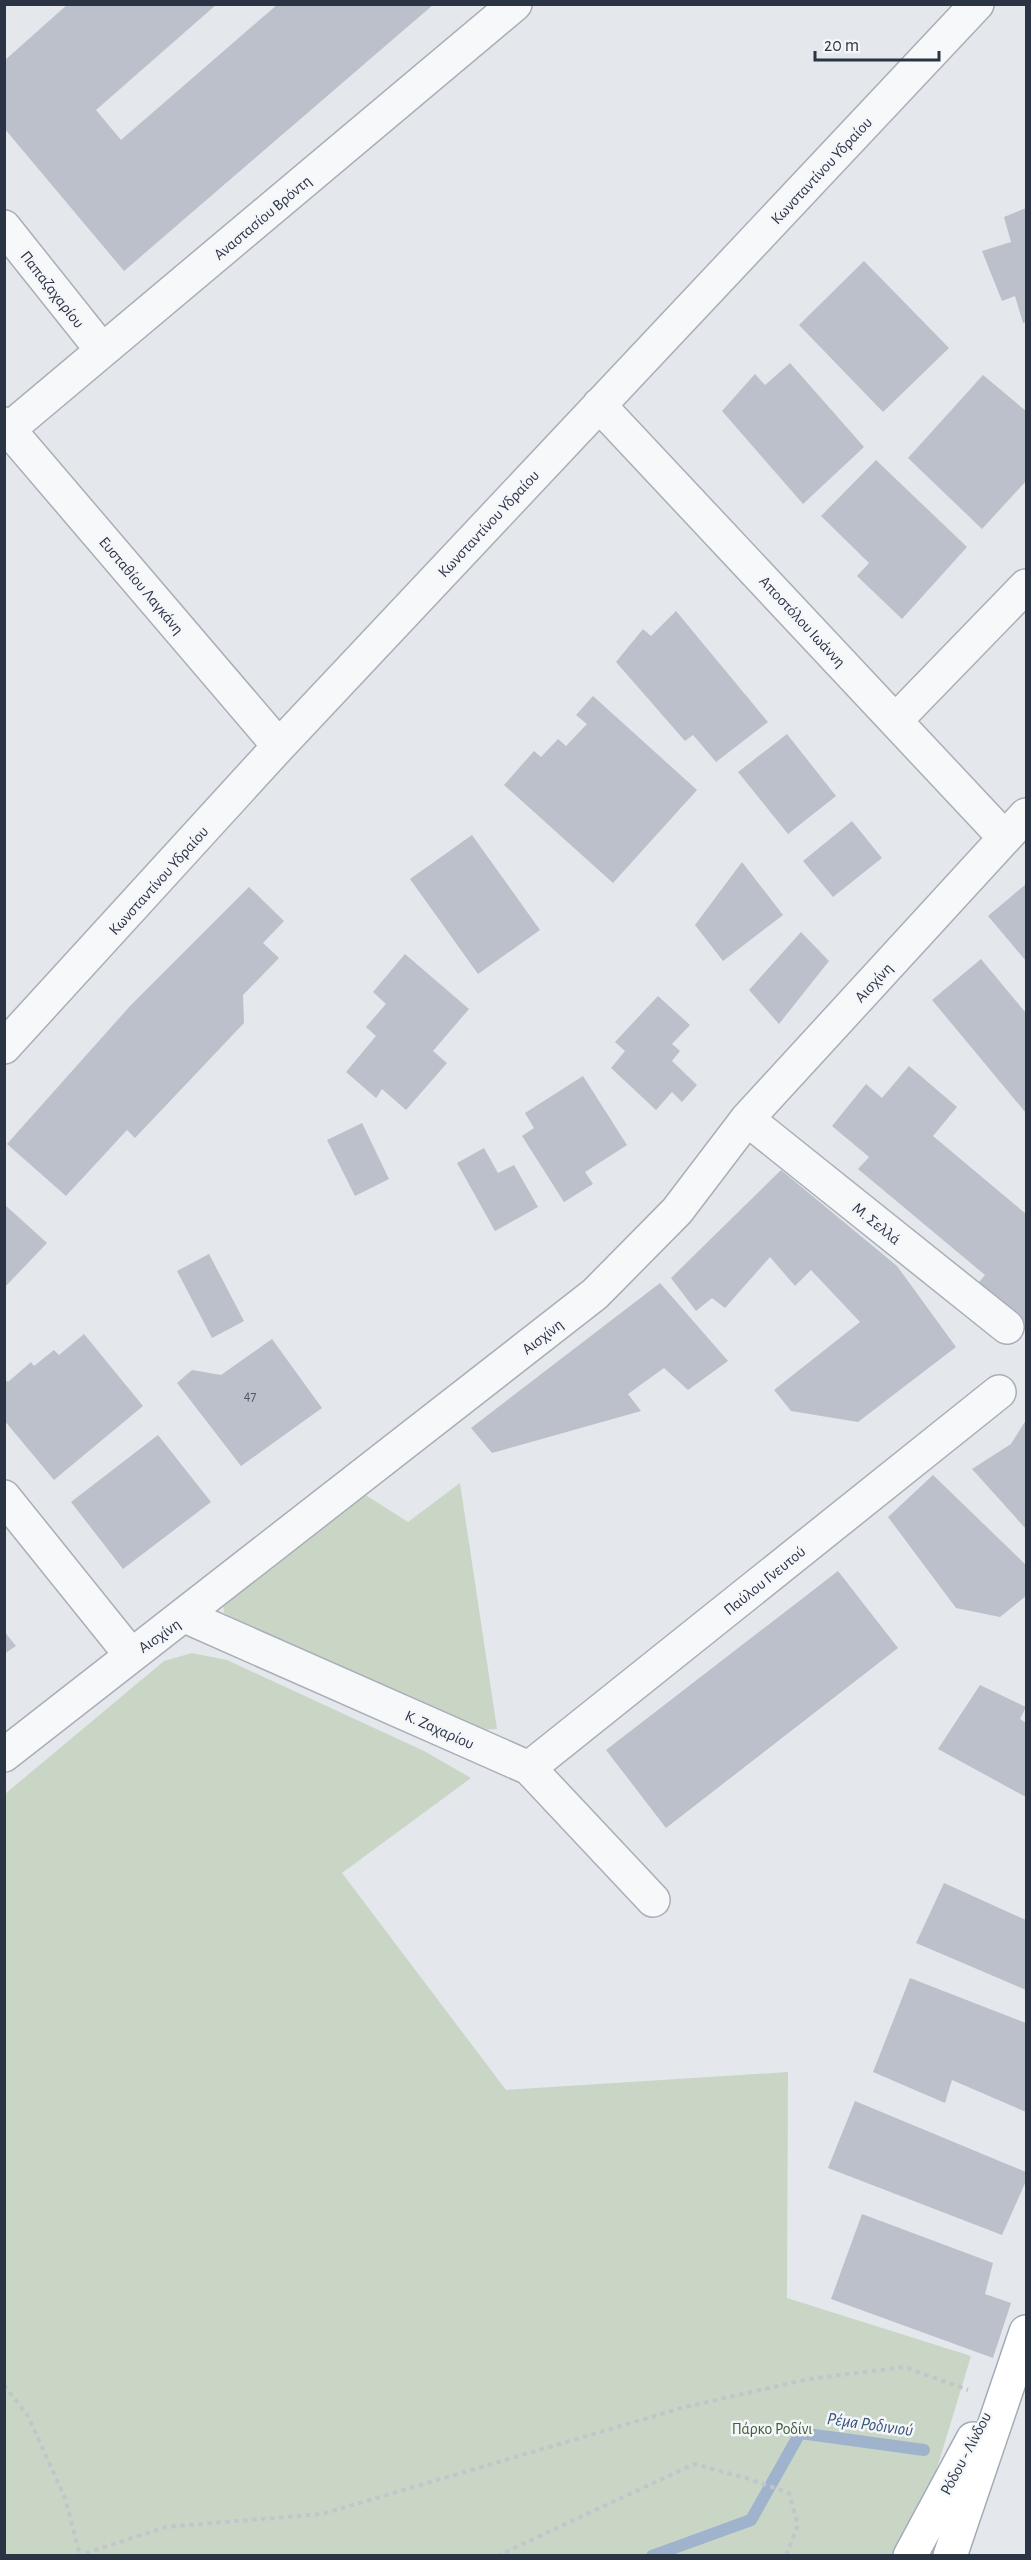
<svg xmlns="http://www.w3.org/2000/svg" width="1031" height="2560" font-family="'Alegreya Sans',sans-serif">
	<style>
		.green { fill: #c9d6c5 }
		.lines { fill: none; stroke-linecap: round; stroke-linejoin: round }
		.stream { stroke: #9fb4cc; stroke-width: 12 }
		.building { fill: #bbc0ca }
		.minor-casing { stroke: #a9aeb7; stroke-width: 36 }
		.major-casing { stroke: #a3abb8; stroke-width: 36 }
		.path { stroke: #c2c5cb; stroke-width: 4; stroke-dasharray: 4.5 4.5; stroke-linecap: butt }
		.minor { stroke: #f7f8fa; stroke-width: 33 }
		.major { stroke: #fff; stroke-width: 33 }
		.labels { text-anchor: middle; stroke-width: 5; stroke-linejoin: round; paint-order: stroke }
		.number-label { font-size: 14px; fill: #4f5766 }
		.street-label { font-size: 16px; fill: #2b3445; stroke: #f4f6f9 }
		.park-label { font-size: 16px; fill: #3f6138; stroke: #f4f6f9 }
		.water-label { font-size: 18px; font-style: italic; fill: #34527a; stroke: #f4f6f9 }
	</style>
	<rect width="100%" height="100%" fill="#e4e7ec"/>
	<!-- green -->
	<path class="green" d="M460 1483 497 1729 478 1730 282 1644 224 1613 222 1595 364 1494 408 1522Z
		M192 1653 227 1660 424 1751 471 1778 342 1873 506 2090 788 2072 787 2298 971 2356 925 2508 894 2555 5 2556V1794L164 1661Z"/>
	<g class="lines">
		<!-- stream -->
		<path class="stream" d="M652 2556 751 2520 800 2433 924 2450"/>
	</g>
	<!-- building -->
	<path class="building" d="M68 4H217L96 110 121 140 278 4H434L124 271 4 128V61Z
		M1026 208V322L1023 323 1015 296 1002 301 982 251 1011 242 1004 217Z
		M864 261 949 348 883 412 799 325Z
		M790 363 864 447 803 504 722 411 755 374 765 385Z
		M983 375 1026 411V481L982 529 908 458Z
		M876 460 967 547 902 619 857 576 869 563 821 516Z
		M676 611 768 722 716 762 693 735 685 741 616 662 643 629 651 636Z
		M593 696 697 790 613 883 504 785 534 751 541 757 558 739 566 746 587 724 576 715Z
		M787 734 836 796 788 834 738 772Z
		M852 821 882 858 833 897 803 861Z
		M472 835 540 930 478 974 410 879Z
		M742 862 783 915 723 961 695 925Z
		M1026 884V961L988 916Z
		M249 887 284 921 263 943 279 958 243 995 244 1023 135 1138 127 1130 66 1196 7 1144 130 1006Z
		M801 932 829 961 779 1024 749 990Z
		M405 954 469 1009 433 1051 447 1063 406 1110 382 1089 376 1098 346 1072 376 1036 366 1027 386 1004 373 992Z
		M981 959 1026 1013V1113L932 1000Z
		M658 996 690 1025 672 1044 680 1051 672 1061 697 1085 682 1102 672 1092 656 1110 611 1068 625 1051 615 1042Z
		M909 1066 957 1107 933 1136 1026 1214V1331L975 1287 985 1275 858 1169 869 1157 832 1126 866 1084 882 1098Z
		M583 1076 627 1145 585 1172 593 1184 564 1202 522 1136 534 1128 525 1113Z
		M362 1123 389 1179 355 1196 327 1140Z
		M484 1148 498 1173 514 1165 538 1207 495 1231 457 1163Z
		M781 1170 897 1266 956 1347 858 1422 791 1411 774 1390 860 1322 811 1270 795 1286 770 1257 725 1308 712 1298 696 1311 671 1278Z
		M4 1204 47 1243 4 1288Z
		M209 1254 244 1321 212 1338 177 1271Z
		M660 1283 728 1361 688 1390 664 1368 628 1394 641 1411 492 1453 471 1428Z
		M84 1334 143 1406 54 1480 4 1420V1378L8 1382 31 1362 34 1366 54 1350 59 1355Z
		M272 1339 322 1408 241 1466 177 1383 192 1370 221 1375Z
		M1026 1420V1529L972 1469 1011 1444Z
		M158 1435 211 1502 123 1569 71 1502Z
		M933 1475 1026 1565V1596L1000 1617 956 1608 888 1517Z
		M838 1571 898 1648 666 1828 606 1750Z
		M4 1631 16 1646 4 1654Z
		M980 1685 1026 1707 1020 1719 1026 1723V1797L938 1749Z
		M944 1883 1026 1920V1990L916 1943Z
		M910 1978 1026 2023V2112L952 2080 945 2103 873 2072Z
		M855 2101 1026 2172V2181L1002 2235 828 2168Z
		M862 2214 993 2263 985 2294 1011 2303 993 2358 831 2299Z"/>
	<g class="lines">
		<!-- minor casing -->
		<g class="minor-casing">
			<path id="minor" d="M4 227 102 350
				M599 405 1005 838
				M4 424 279 746
				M9 429 515 4
				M896 720 1026 586
				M4 1047 279 746 977 4
				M747 1119 1007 1327
				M4 1497 131 1655
				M185 1616 529 1768 653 1900
				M4 1755 595 1294 677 1211 747 1119 1026 815
				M529 1768 999 1392"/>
		</g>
		<!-- major casing -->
		<g class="major-casing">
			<path id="major" d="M910 2556 973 2439
				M950 2556 1026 2332"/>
		</g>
		<!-- path -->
		<path class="path" d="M4 2385 28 2416 65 2498 80 2555
			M77 2556 166 2527 322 2514 685 2407 809 2379 904 2367 968 2390
			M497 2556 694 2464 746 2478 789 2493 798 2525 786 2556"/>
		<!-- minor -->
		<use href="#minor" class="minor"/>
		<!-- major -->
		<use href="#major" class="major"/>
	</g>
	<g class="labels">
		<!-- number labels -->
		<g class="number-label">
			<text x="250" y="1400">47</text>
		</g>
		<!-- street labels -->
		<g class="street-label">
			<text transform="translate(821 170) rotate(-47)" y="6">Κωνσταντίνου Υδραίου</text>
			<text transform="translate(262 217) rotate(-40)" y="6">Αναστασίου Βρόντη</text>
			<text transform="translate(53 289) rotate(52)" y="6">Παπαζαχαρίου</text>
			<text transform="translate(488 523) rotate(-47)" y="6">Κωνσταντίνου Υδραίου</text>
			<text transform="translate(142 585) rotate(50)" y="6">Ευσταθίου Λαγκάνη</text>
			<text transform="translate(803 621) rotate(47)" y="6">Αποστόλου Ιωάννη</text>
			<text transform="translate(158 880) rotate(-48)" y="6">Κωνσταντίνου Υδραίου</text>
			<text transform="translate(873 982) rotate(-47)" y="6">Αισχίνη</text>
			<text transform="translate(877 1223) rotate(39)" y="6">Μ. Σελλά</text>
			<text transform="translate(542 1336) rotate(-38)" y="6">Αισχίνη</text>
			<text transform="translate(764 1580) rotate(-39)" y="6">Παύλου Γνευτού</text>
			<text transform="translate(159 1635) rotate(-35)" y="6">Αισχίνη</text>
			<text transform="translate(440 1729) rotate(24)" y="6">Κ. Ζαχαρίου</text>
			<text transform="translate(965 2453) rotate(-62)" y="6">Ρόδου - Λίνδου</text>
		</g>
		<!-- park labels -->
		<g class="park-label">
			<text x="772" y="2434">Πάρκο Ροδίνι</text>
		</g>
		<!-- water labels -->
		<g class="water-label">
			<text transform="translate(870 2424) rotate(8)" y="6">Ρέμα Ροδινιού</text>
		</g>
	</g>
	<!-- border -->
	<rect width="1031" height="2560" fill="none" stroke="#2b3445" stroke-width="12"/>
	<!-- scale -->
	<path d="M815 51v9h124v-9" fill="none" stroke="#2b3445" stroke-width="3"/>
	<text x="824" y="51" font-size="18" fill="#2b3445" stroke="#f4f6f9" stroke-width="4.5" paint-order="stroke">20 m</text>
</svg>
